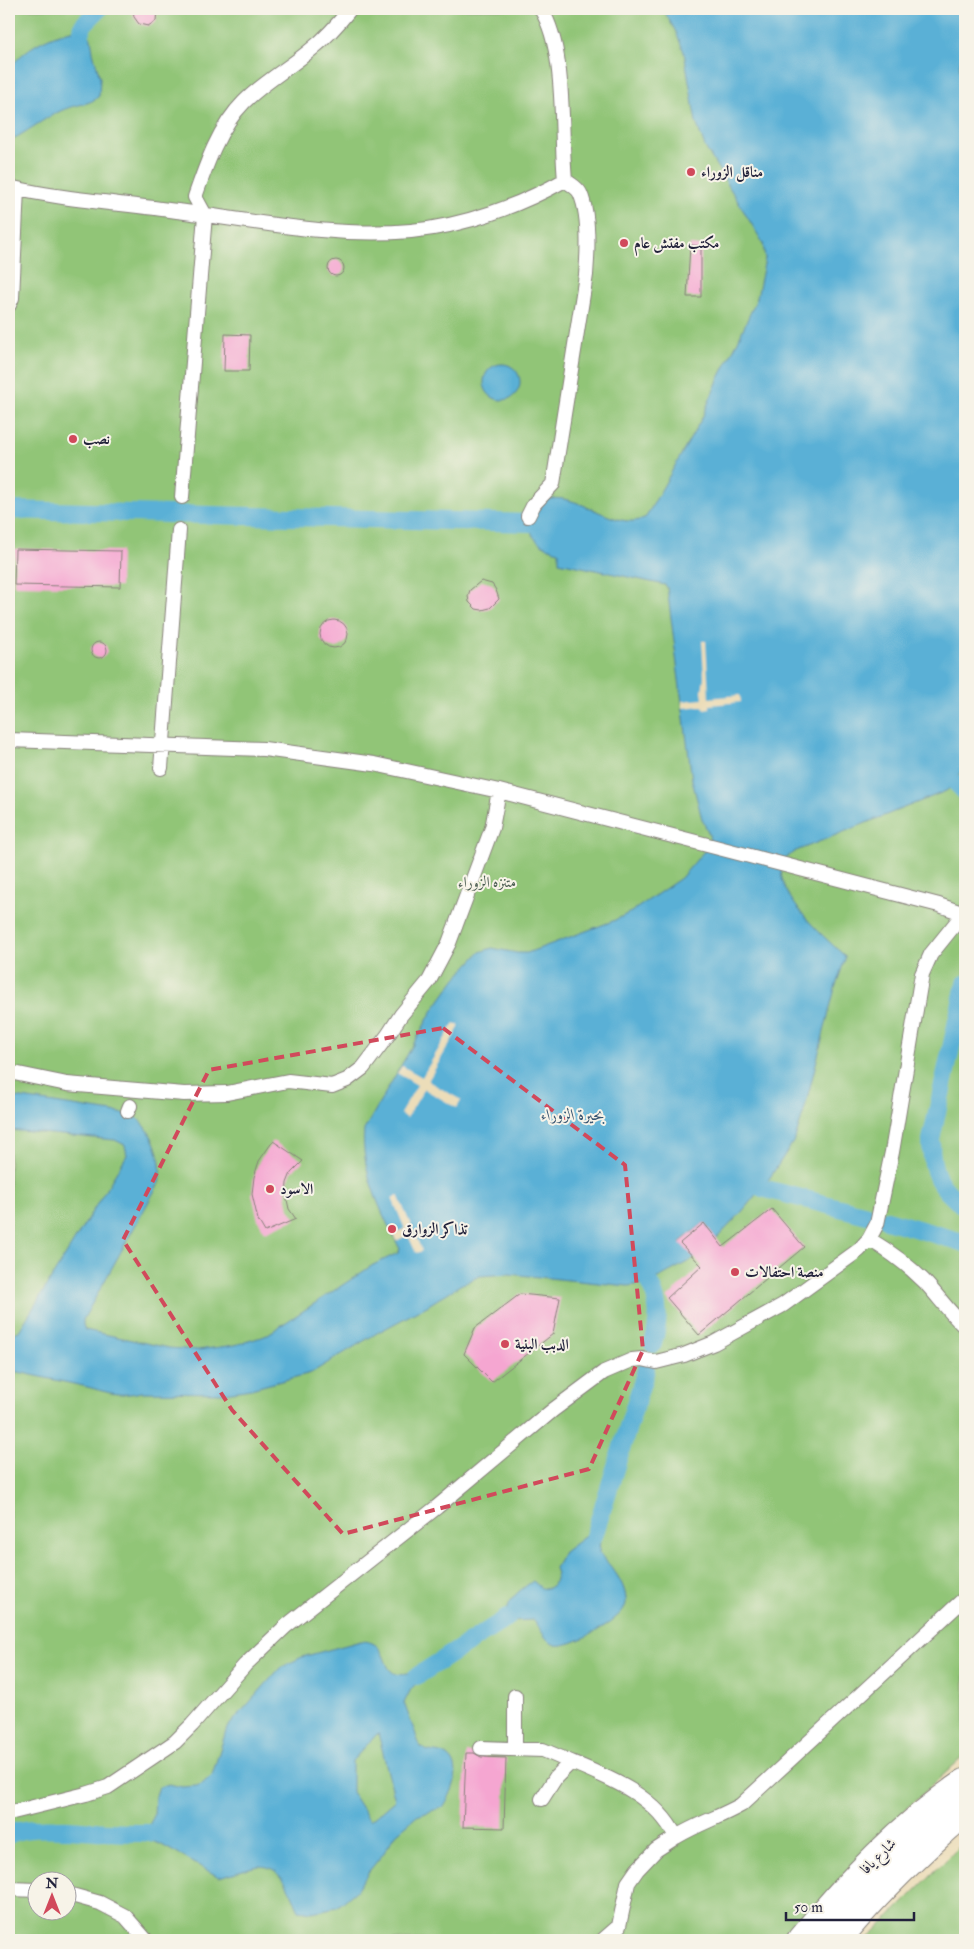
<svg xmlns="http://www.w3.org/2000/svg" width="974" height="1949" font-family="'IM FELL Double Pica',Amiri,serif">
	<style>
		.green { fill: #91c577; stroke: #5a7459; fill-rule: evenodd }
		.water { fill: #5ab0d6; stroke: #3e6988; fill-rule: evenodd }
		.pier { fill: #ecddb9 }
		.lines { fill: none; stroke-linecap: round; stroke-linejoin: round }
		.canal { stroke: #5ab0d6; stroke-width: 18 }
		.building { fill: #f5a6d1 }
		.pedestrian-casing { stroke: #87807a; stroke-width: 16 }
		.motorway-casing { stroke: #87807a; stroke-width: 30 }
		.pedestrian { stroke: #fff; stroke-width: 14 }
		.motorway { stroke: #fff; stroke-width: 28 }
		.marked { fill: none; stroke: #d1495b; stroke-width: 4; stroke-dasharray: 10 6; stroke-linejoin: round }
		.poi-dot { fill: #d1495b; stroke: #f7f3e8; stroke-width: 2 }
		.labels { text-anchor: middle; stroke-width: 4; stroke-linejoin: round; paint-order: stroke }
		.poi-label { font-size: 15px; font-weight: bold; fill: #22223b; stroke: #f7f3e8; text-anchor: start }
		.park-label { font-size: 15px; fill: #495b50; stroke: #f7f3e8 }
		.street-label { font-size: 15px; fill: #22223b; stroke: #f7f3e8 }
		.water-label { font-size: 16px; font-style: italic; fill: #365471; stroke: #f7f3e8 }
	</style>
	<rect width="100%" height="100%" fill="#f7f3e8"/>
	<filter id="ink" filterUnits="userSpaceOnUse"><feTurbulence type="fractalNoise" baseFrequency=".02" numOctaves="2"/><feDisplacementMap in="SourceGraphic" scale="10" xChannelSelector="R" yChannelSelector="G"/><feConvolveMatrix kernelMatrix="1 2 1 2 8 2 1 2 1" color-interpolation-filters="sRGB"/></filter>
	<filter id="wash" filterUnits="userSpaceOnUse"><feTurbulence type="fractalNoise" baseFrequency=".0096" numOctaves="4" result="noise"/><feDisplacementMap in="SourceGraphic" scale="20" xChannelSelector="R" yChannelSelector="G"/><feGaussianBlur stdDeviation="1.12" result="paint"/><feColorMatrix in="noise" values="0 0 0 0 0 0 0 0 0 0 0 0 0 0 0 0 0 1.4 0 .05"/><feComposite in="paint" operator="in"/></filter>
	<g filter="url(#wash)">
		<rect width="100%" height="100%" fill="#ecddb9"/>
		<!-- green -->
		<path class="green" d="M9 9H965V1755L880 1833 786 1940H9ZM38 1882H68V1912H38Z
			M965 1841V1940H866Z"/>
		<!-- water -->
		<path class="water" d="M663 9H749C779 27 833 10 866 9 899 8 932 9 965 9 965 20 967 34 965 45 963 60 954 65 965 79V766L958 776 960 780 946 791 796 851C750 874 825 938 845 956V959L835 988 804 1111 795 1139 769 1179 740 1214 716 1239 704 1223 680 1242 695 1258 660 1277 641 1284 628 1286 509 1274 480 1276 460 1285 427 1306 377 1333 311 1373 251 1389 225 1393 141 1392C117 1398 106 1391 83 1386 61 1381 40 1377 18 1372H9V1335L19 1331 127 1155 125 1145 115 1140 9 1130V1096L132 1115C152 1125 165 1162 159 1183L83 1320V1325L85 1330 169 1348 198 1350 235 1345 265 1336 373 1265 398 1253 400 1249C382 1214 360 1171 364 1130L433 1010 456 978 480 952 492 948 517 953H527L613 921 631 912 681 878 706 849 710 842 709 834 702 819 692 780 667 587 665 585 559 562V551C535 545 521 531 539 509 542 504 545 500 550 499 580 493 619 534 646 517L702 418 718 380 736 345 757 298 765 259 763 243 705 147 696 122 684 52 676 32Z
			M77 30 86 32 91 38 93 52 100 78 99 96C91 104 81 104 71 107 48 114 30 131 9 141V70C23 48 51 34 77 30Z
			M484 382a18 18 0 1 1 36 0a18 18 0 1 1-36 0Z
			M588 1534 600 1538 599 1553C611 1566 627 1584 626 1603 626 1618 570 1649 556 1645 546 1643 540 1627 533 1620L509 1621C501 1603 520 1590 533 1581L541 1588 547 1589 553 1585 557 1574 555 1568 564 1552Z
			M361 1641C397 1641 373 1686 415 1672L420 1680 411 1689 404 1703 420 1746C428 1754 437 1750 446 1755 465 1766 452 1794 443 1807L417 1816 396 1834 383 1854 369 1871 356 1891 337 1907 312 1912 299 1910C289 1889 281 1861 253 1867 242 1870 231 1874 219 1877L162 1845 149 1840V1825L154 1816 155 1798 159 1787 169 1784 182 1787 196 1786 202 1784 212 1775 227 1728 280 1668 302 1657ZM378 1733 395 1800 370 1821 352 1793V1761Z"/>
		<!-- pier -->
		<path class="pier" d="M702 641H706L709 698 740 695 741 702 710 705V709L704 710 703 706 683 708 682 701 703 699 702 691 704 677Z
			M454 1023 460 1026 428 1081 461 1100 457 1108 424 1089 407 1118 400 1114 417 1085 397 1073 402 1066 422 1077Z
			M398 1195 422 1251 416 1253 408 1235 396 1241 393 1234 405 1229 392 1198Z"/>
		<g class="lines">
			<!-- canal -->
			<path class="canal" d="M82 30 83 25 99 9
				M9 510 531 523
				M956 783 965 792
				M965 984 931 1140C931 1173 938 1187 965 1207
				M762 1188 867 1215
				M887 1220 965 1243
				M648 1281C661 1302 659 1322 653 1344
				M594 1536 646 1370
				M417 1676 507 1618
				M9 1835C26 1823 88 1831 110 1832 123 1833 136 1833 149 1833"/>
		</g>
		<g id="blocks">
			<!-- building -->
			<path class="building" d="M133 9H157L156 21 148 26 139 24 134 17Z
				M690 245 701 246V297H687Z
				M328 268a8 8 0 1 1 16 0a8 8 0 1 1-16 0Z
				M225 334 250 335 249 371H224Z
				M15 549 121 551 120 587 14 585Z
				M481 581 492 584 496 590 499 599 490 608 482 610 476 609 469 602 468 596 470 590Z
				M320 634a14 14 0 1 1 28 0a14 14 0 1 1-28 0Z
				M91 650a8 8 0 1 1 16 0a8 8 0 1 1-16 0Z
				M273 1141 303 1161 291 1173 287 1183 286 1195 289 1209 296 1219 265 1232 258 1220 252 1194 254 1177 259 1161Z
				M772 1209 804 1247 699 1335 667 1298 702 1266 680 1243 704 1223 723 1247Z
				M520 1294 560 1298 553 1334 492 1382 464 1354 475 1328Z
				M466 1753H474L481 1757 506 1758 504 1828 463 1827Z"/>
		</g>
	</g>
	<g filter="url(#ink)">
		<use href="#blocks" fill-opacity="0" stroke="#87807a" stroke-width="1"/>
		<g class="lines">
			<!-- pedestrian casing -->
			<g class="pedestrian-casing">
				<path id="pedestrian" d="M541 9C567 51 560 131 565 180
					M9 187C64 200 121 203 177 211 255 221 333 238 411 231 464 226 519 206 565 180
					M9 305 12 298 17 189
					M182 497 205 215 195 197C206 165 219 127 244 102 265 81 291 67 313 48 327 37 339 23 350 9
					M528 516 534 504 553 484 586 275C588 251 590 215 580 193 577 187 570 184 565 180
					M9 740 264 749 374 764 499 791 939 905 965 914
					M161 768 179 530
					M9 1072 67 1084 184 1094 227 1093 288 1081 332 1086 347 1080 363 1068 388 1035 401 1015 429 981 449 943 492 828 499 791
					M128 1111 130 1106
					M869 1239C889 1251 907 1264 924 1281 938 1296 950 1313 965 1327
					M515 1696V1749
					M481 1748 543 1750 571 1762
					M542 1799 556 1777 571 1762C610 1778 656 1796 676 1837L656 1850 637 1870 628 1883 619 1926 603 1940
					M9 1813 86 1794 108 1787 175 1742 192 1725 245 1665 286 1626 437 1507 553 1410 604 1372 632 1360 642 1359 656 1362 684 1355 714 1343 783 1305 859 1250 869 1239 877 1224 892 1152 922 974 931 954 964 913
					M676 1837C697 1824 720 1817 741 1805L965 1598
					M9 1889 38 1890
					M68 1894 100 1903 125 1916 146 1940"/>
			</g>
			<!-- motorway casing -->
			<g class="motorway-casing">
				<path id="motorway" d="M801 1940C849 1882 902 1826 965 1783
					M837 1940C864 1906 895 1875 927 1845 940 1834 951 1822 965 1813"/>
			</g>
			<!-- pedestrian -->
			<use href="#pedestrian" class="pedestrian"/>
			<!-- motorway -->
			<use href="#motorway" class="motorway"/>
		</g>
	</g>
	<!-- marked area -->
	<path class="marked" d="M443 1028 625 1165 643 1350 589 1469 343 1534 232 1410 123 1240 209 1070Z"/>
	<!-- markers -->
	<g class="poi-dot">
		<circle cx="691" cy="172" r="5"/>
		<circle cx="624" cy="243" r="5"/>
		<circle cx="73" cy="439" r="5"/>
		<circle cx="270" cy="1189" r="5"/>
		<circle cx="392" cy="1229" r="5"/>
		<circle cx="735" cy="1272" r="5"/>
		<circle cx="505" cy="1344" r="5"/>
	</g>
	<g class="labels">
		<!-- poi labels -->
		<g class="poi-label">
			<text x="701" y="177">مناقل الزوراء</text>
			<text x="634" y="248">مكتب مفتش عام</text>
			<text x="83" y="444">نصب</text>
			<text x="280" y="1194">الاسود</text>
			<text x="402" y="1234">تذاكر الزوارق</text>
			<text x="745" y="1277">منصة احتفالات</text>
			<text x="515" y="1349">الدبب البنية</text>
		</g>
		<!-- park labels -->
		<g class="park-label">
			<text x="487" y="887">متنزه الزوراء</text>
		</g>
		<!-- street labels -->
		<g class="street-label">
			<text transform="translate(878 1856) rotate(-45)" y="5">شارع يافا</text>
		</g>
		<!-- water labels -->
		<g class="water-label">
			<text x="573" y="1120">بحيرة الزوراء</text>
		</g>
	</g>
	<!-- margin -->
	<rect width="974" height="1949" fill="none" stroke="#f7f3e8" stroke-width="30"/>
	<!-- north arrow -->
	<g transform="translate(52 1896)"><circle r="24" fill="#f7f3e8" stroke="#a29fa3"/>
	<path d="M0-4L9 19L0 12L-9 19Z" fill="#d1495b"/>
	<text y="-8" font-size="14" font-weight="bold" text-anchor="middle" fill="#22223b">N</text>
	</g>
	<!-- scale -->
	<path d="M786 1912v8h128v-8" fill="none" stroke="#22223b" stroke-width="2.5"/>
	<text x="794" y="1912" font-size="15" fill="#22223b" stroke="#f7f3e8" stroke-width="4" paint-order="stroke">50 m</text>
</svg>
